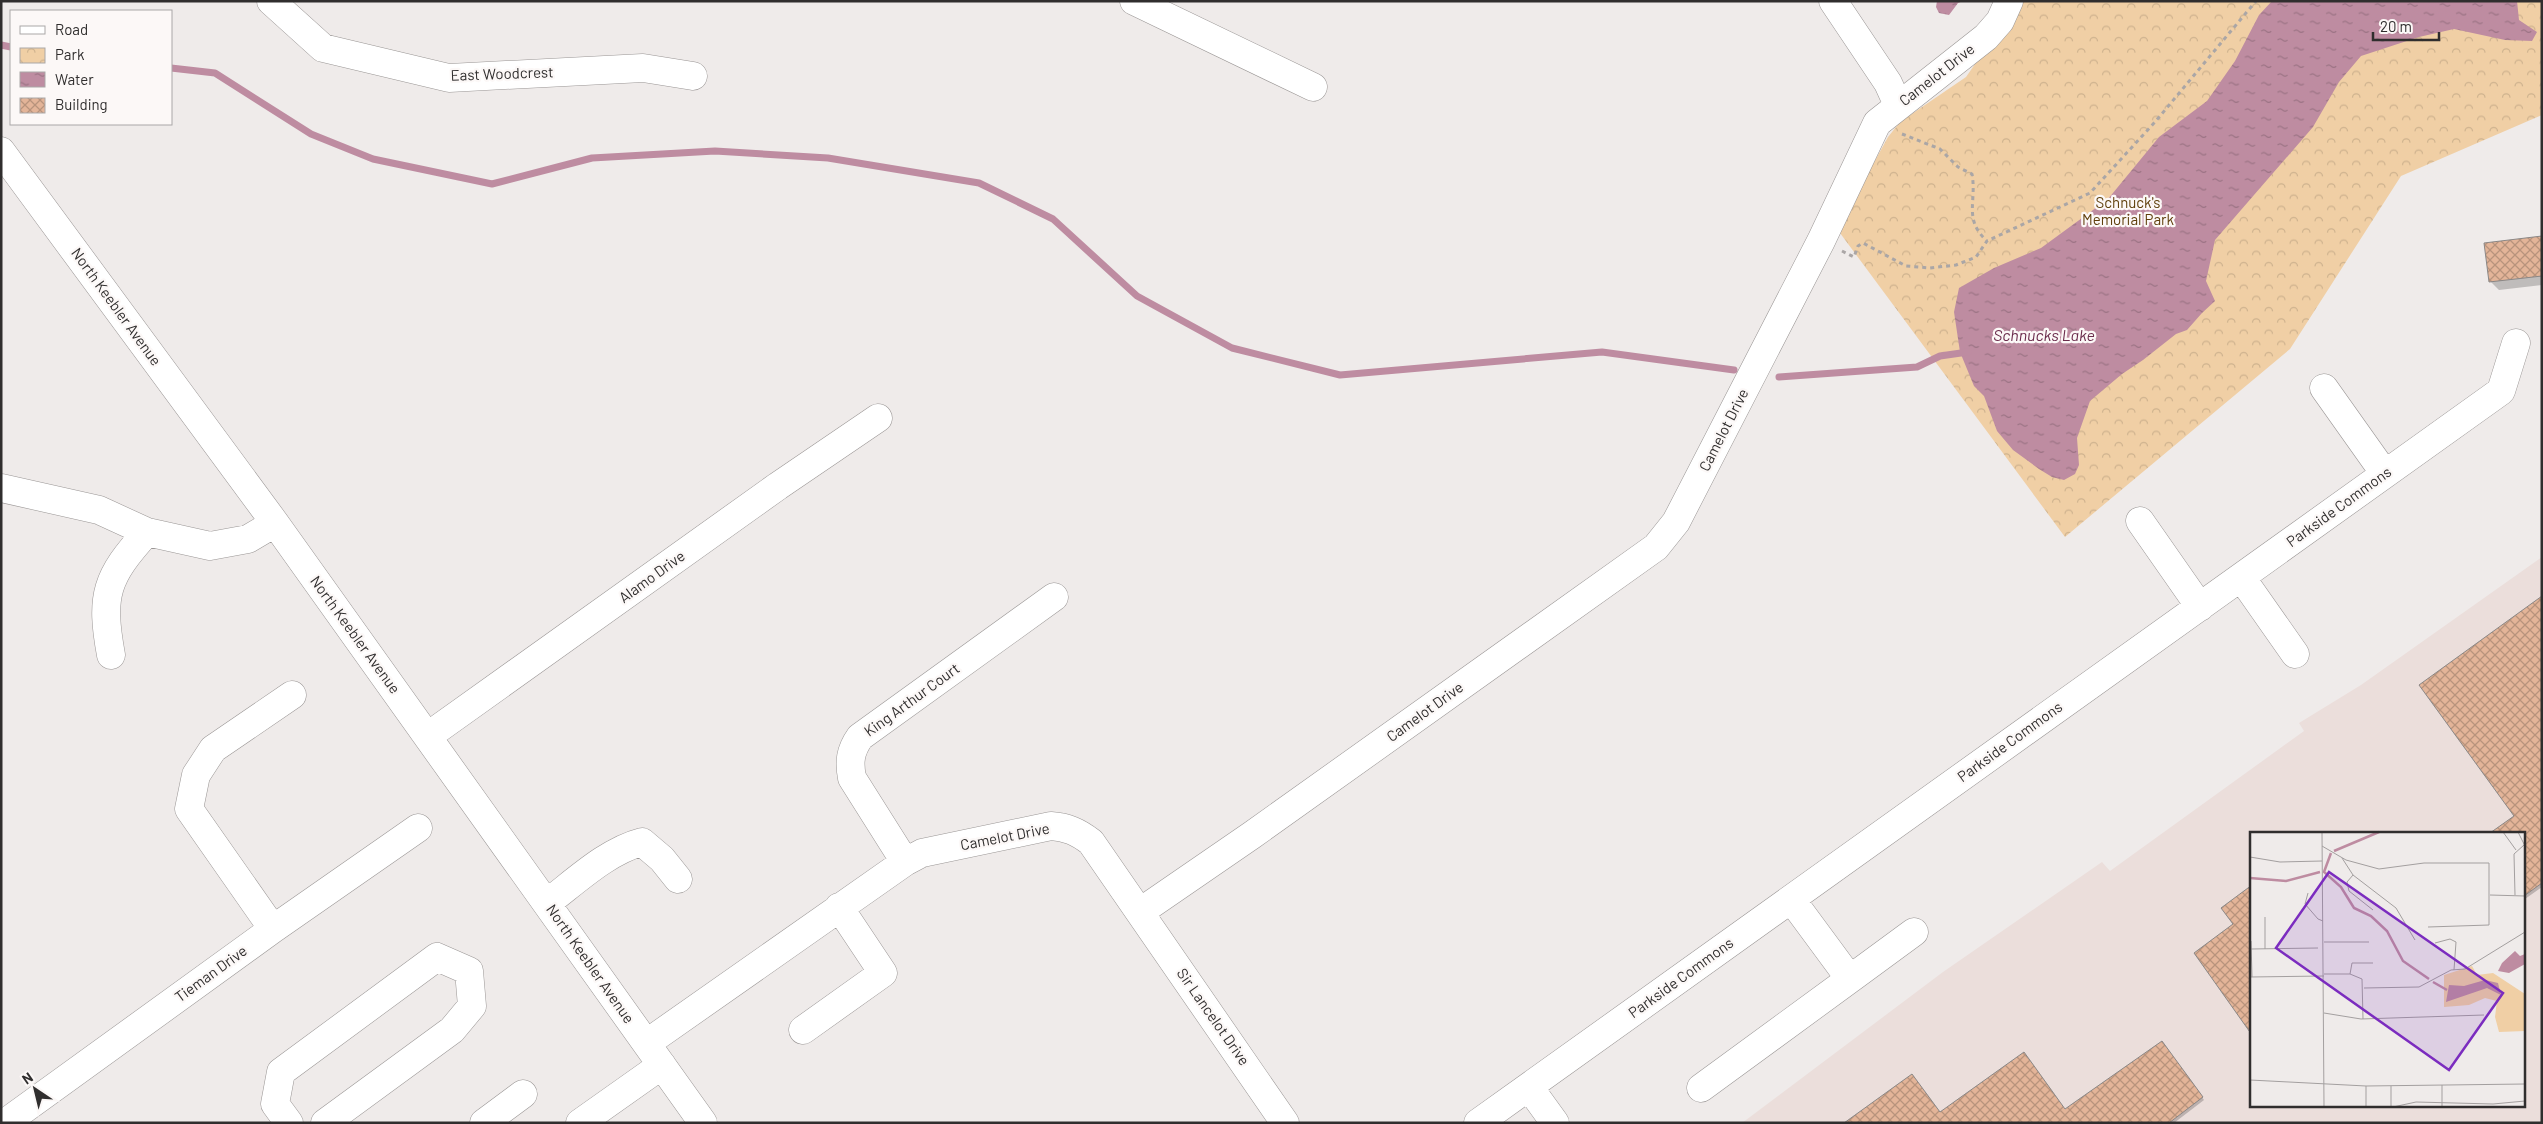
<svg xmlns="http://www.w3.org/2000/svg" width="2543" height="1124" font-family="Barlow,sans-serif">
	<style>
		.built { fill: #ebdedb; fill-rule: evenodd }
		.park { fill: url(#park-crowns) }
		.water { fill: url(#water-ripples) }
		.shadow { fill: #0003 }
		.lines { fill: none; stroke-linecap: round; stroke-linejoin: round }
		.stream { stroke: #be8ca1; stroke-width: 7 }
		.building { fill: url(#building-cross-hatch); stroke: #8a8786 }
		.minor-casing { stroke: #9a9695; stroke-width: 29 }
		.path { stroke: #aaa6a6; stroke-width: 3; stroke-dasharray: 4 4; stroke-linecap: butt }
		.minor { stroke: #fff; stroke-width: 28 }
		.labels { text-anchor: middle; stroke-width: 4.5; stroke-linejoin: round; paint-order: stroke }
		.street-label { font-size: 15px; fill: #302e2e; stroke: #fcf8f7 }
		.park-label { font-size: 15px; fill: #5f3f0b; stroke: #fcf8f7 }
		.water-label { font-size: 16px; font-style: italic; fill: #6a2b4b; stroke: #fcf8f7 }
		.inset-river { fill: none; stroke: #be8ca1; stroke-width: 2.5 }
		.inset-road { fill: none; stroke: #a39f9f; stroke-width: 1 }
		.view { fill: #7b2cbf; fill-opacity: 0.15; stroke: #7b2cbf; stroke-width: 2.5 }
		.inset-edge { fill: none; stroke: #302e2e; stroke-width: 2.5 }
	</style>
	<defs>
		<pattern id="park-crowns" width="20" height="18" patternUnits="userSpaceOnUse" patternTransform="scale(1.25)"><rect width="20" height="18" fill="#f0cfa5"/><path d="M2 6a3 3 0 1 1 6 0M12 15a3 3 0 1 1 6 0" fill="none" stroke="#ceb28e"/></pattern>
		<pattern id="water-ripples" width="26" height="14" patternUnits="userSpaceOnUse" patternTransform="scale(1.25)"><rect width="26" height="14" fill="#be8ca1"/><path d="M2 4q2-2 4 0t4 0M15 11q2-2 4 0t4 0" fill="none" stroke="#9b7384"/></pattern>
		<pattern id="building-cross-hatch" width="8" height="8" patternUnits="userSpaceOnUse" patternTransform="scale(1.25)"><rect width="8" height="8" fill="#e3b498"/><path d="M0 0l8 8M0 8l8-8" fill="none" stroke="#b8937c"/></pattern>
	</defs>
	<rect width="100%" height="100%" fill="#efebea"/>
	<!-- built -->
	<path class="built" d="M2542 557V1123H1742L1943 972 2102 862 2110 871 2304 731 2299 723 2361 685ZM2252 833H2524V1105H2252Z"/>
	<!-- park -->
	<path class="park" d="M2019 1H2542V115L2401 176 2290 349 2065 537 1840 233 1851 204 1888 137 1900 122 1966 77Z"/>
	<!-- water -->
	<path class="water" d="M1937 1H1963L1958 3 1949 15 1939 13 1936 7Z
		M2272 1H2517L2519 20 2537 32 2532 41 2505 40 2454 29 2419 37 2361 56 2339 82 2313 127 2215 240 2206 281 2215 301 2202 313 2187 330 2176 334 2143 360 2122 374 2090 401 2077 438 2079 465 2075 474 2064 480 2052 477 2039 469 2013 450 1997 431 1984 396 1974 386 1960 352 1954 312 1959 288 1994 268 2041 248 2108 199 2159 137 2207 101 2235 61 2259 15Z"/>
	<!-- shadow -->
	<path class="shadow" d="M2542 237V285L2499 290 2490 281Z
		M2542 598V887L2525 899 2524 833 2516 816Z
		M2164 1045 2204 1100 2174 1123H1846L1940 1114 2066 1111Z"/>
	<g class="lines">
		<!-- stream -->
		<path class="stream" d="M1 45 11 47
			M171 68 215 73 311 134 373 159 492 184 592 158 715 151 828 158 979 183 1053 219 1137 296 1232 348 1340 375 1602 352 1734 370
			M1779 377 1917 367 1940 356 1968 352"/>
	</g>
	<!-- building -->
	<path class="building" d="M2542 236V276L2489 282 2484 243Z
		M2542 596V883L2524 896V833H2490L2514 816 2419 685Z
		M2252 885V1035L2194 953 2233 924 2221 908Z
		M2162 1041 2203 1097 2169 1123H1844L1912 1074 1940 1112 2024 1052 2065 1109Z"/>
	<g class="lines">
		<!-- minor casing -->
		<g class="minor-casing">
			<path id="minor" d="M271 1 323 48 449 78 643 68 693 76
				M1134 1 1313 87
				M1833 1 1888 83 1898 105
				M1 151 275 523 703 1123
				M2324 388 2385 474
				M1 488 99 510 147 532 210 546 248 539 275 523
				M2140 521 2200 607
				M2241 577 2295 654
				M111 655C100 595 106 577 147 532
				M428 736 778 486 878 418
				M905 862 852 778C849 762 850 751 860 737L1054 597
				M547 903C575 882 607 851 642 842L662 859 678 879
				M1140 912 1252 835 1656 547 1676 522 1821 241 1877 123 1986 37 2000 21 2009 1
				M273 929 189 809 196 775 213 749 292 695
				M1850 979 1914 932
				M803 1030 883 973 839 907
				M647 1043 905 862 922 853 1051 826C1067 827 1078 832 1091 842L1285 1123
				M1529 1087 1555 1123
				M1701 1088 1850 979 1791 899
				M5 1123 273 929 418 828
				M289 1123 275 1104 281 1072 437 957 469 971 472 1006 452 1030 325 1123
				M484 1123 523 1094
				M580 1123 662 1065
				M1478 1123 2501 391 2516 343"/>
		</g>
		<!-- path -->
		<path class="path" d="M1902 134 1940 149 1958 167 1972 174C1977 202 1963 219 1987 241
			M1842 251 1854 257 1858 246 1863 243 1906 266 1930 268 1956 265 1976 257 1987 241 2090 193 2155 122 2256 1"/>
		<!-- minor -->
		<use href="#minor" class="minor"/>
	</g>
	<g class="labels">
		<!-- street labels -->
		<g class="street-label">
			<text transform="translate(502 74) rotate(-2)" y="5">East Woodcrest</text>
			<text transform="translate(1937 75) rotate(-38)" y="5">Camelot Drive</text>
			<text transform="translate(116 307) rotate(54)" y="5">North Keebler Avenue</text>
			<text transform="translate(1724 430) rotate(-63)" y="5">Camelot Drive</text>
			<text transform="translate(2339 507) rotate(-36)" y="5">Parkside Commons</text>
			<text transform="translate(652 577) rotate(-36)" y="5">Alamo Drive</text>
			<text transform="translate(355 635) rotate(54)" y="5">North Keebler Avenue</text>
			<text transform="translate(912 700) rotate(-36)" y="5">King Arthur Court</text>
			<text transform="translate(1425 712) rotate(-36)" y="5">Camelot Drive</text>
			<text transform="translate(2010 742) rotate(-36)" y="5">Parkside Commons</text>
			<text transform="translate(1005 837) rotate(-11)" y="5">Camelot Drive</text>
			<text transform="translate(590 964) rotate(55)" y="5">North Keebler Avenue</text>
			<text transform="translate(211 974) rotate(-36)" y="5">Tieman Drive</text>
			<text transform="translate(1681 978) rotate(-36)" y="5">Parkside Commons</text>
			<text transform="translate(1213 1017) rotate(55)" y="5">Sir Lancelot Drive</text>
		</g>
		<!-- park labels -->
		<g class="park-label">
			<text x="2128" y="208">Schnuck's<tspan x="2128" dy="17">Memorial Park</tspan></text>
		</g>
		<!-- water labels -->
		<g class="water-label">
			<text x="2044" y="341">Schnucks Lake</text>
		</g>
	</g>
	<!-- overview -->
	<g transform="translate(2250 832)">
		<rect width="275" height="275" fill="#efebea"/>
		<path d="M222 134 227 143 243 141 275 162V199L249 200 245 185 247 169 235 166 219 173 194 175V143Z" fill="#f0cfa5"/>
		<path d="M265 119 270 124 275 122V132L259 141 248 139 252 131ZM235 148 248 151 251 163 237 156 196 170 199 153 214 154Z" fill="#be8ca1"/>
		<path class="inset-river" d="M84 19 129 0M81 21 74 40 91 55 104 76 121 84 137 99 153 129 179 147M0 46 36 49 70 40M183 150 197 158"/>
		<path class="inset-road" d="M72 0 74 275M253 0 266 18M268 0 275 14M72 14 96 28 129 37 174 31H239V93L178 95M0 25 30 30 72 29M92 26 103 43 97 50 99 59 123 78M103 43 146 76 165 108M58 61 55 72 68 87 73 89M240 63 275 64M265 63 264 22 274 13M15 85V117M1 109 2 145M74 110H119M185 111 200 107 206 110 204 138M1 117 68 116M74 142H100L112 147 113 187M100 142 102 131H123M0 145 74 144M114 156 169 155 201 138 215 137 275 100M74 181 111 187 234 183M0 248 116 254 275 252M192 253V275M116 275V254M141 275V254M143 275 166 270 243 272 275 269"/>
		<path class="view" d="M79 40 253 161 199 238 26 116Z"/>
		<rect width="275" height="275" class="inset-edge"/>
	</g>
	<!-- border -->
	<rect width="2543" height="1124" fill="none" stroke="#302e2e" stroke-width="5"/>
	<!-- legend -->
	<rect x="10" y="10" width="162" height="115" fill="#fcf8f7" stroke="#aaa7a7"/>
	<rect x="20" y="26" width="25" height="8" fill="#ffffff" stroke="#aaa7a7"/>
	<text x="55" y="35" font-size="15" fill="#302e2e">Road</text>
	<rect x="20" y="48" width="25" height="15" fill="url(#park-crowns)" stroke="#aaa7a7"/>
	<text x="55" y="60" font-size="15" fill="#302e2e">Park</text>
	<rect x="20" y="72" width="25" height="15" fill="url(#water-ripples)" stroke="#aaa7a7"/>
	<text x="55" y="85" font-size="15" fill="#302e2e">Water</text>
	<rect x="20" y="98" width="25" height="15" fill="url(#building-cross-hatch)" stroke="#aaa7a7"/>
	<text x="55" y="110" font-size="15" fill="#302e2e">Building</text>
	<!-- north arrow -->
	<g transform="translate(35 1089) rotate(325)" stroke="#fcf8f7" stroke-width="4" paint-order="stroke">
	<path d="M0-4L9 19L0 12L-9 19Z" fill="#302e2e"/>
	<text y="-8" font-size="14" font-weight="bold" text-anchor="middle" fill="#302e2e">N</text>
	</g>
	<!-- scale -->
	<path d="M2373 32v8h66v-8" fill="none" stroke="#302e2e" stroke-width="2.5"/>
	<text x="2380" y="32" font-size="15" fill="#302e2e" stroke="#fcf8f7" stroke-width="4" paint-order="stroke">20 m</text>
</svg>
